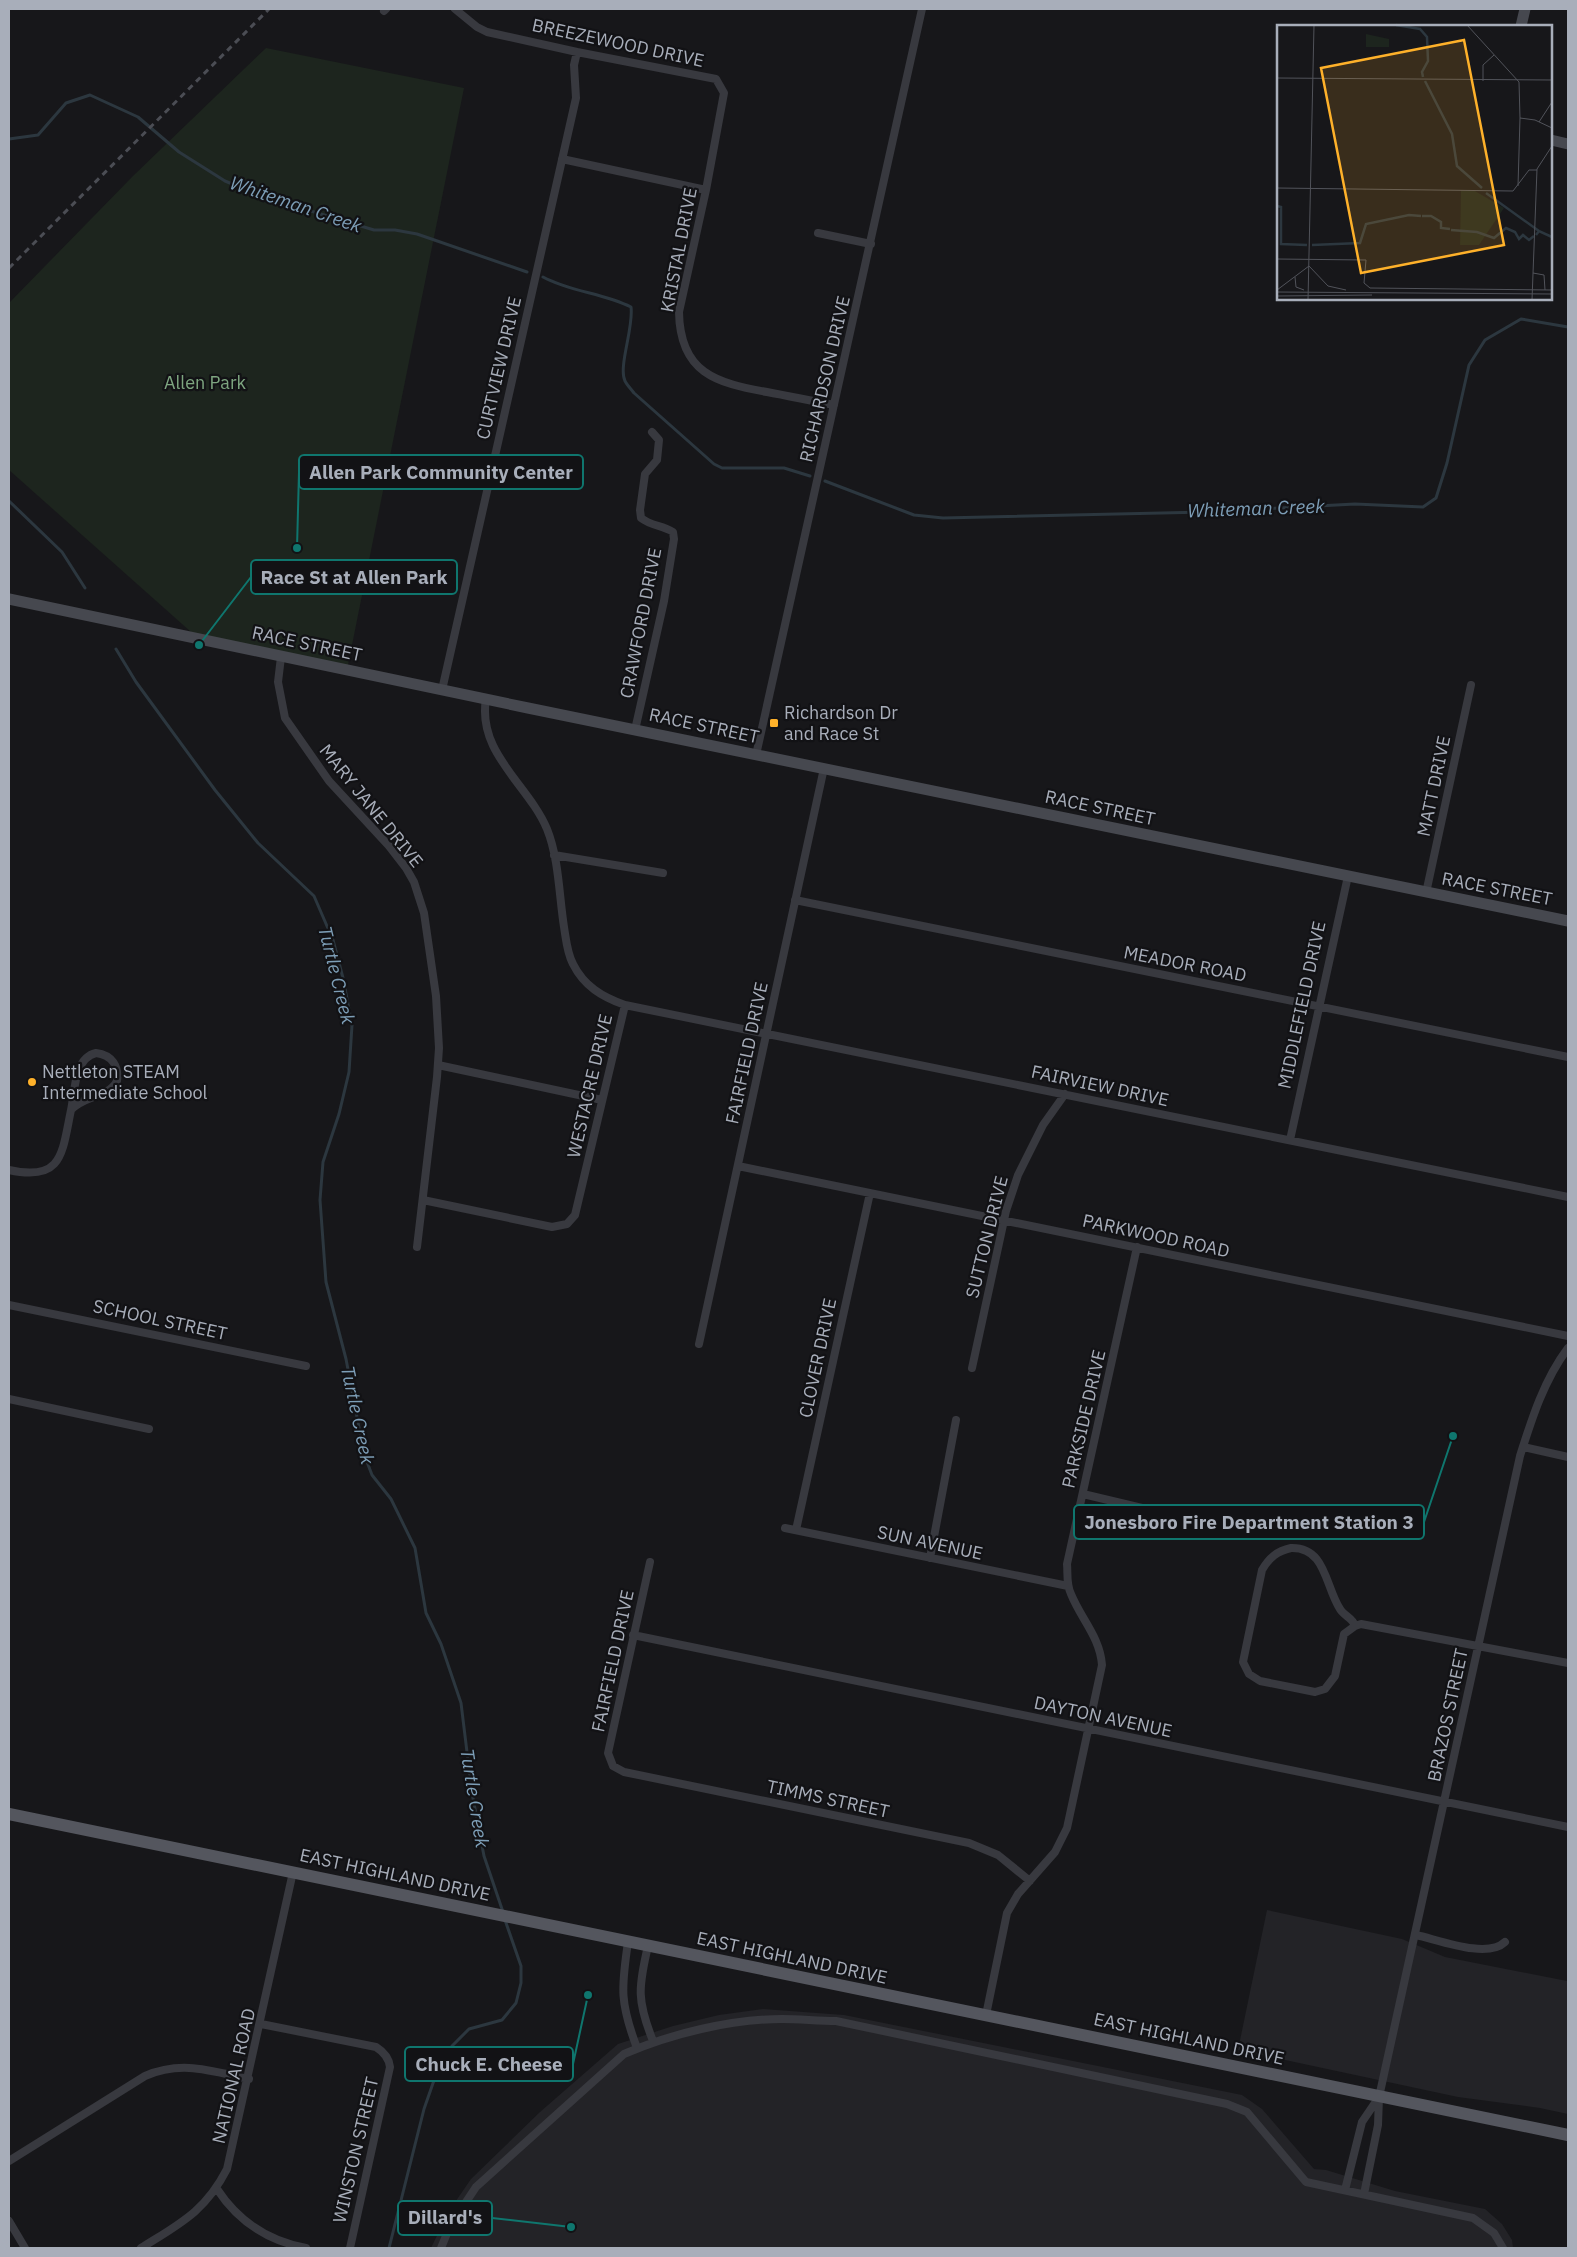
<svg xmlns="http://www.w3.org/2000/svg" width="1577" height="2257" font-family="'IBM Plex Sans',sans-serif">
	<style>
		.built { fill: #232327 }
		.green { fill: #1d251e }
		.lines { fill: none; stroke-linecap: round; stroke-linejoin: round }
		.stream { stroke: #2c373f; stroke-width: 3 }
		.street { stroke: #38393f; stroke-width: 8 }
		.secondary { stroke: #46484f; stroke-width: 11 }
		.primary { stroke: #54565e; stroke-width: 12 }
		.rail { stroke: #4b4d54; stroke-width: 3; stroke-dasharray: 6 5; stroke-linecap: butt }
		.poi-dot { fill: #feb12a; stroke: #121215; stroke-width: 2 }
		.labels { text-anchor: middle; stroke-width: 4.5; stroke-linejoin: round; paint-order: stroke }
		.street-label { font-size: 18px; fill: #a8aeba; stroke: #121215 }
		.park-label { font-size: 18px; fill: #7ea680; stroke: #121215 }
		.poi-label { font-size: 18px; fill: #a8aeba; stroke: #121215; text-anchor: start }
		.water-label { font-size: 19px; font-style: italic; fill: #7d9eb7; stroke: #121215 }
		.inset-river { fill: none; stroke: #2c373f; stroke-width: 2.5 }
		.inset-road { fill: none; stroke: #51535a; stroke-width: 1 }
		.view { fill: #feb12a; fill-opacity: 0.15; stroke: #feb12a; stroke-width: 2.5 }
		.inset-edge { fill: none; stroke: #a8aeba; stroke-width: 2.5 }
		.leader { fill: none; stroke: #0f766e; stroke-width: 2 }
		.callout-dot { fill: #0f766e; stroke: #121215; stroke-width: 2 }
		.callout { fill: #121215; stroke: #0f766e; stroke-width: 2 }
		.callout-label { font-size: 19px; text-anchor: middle; font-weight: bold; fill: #a8aeba }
	</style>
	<rect width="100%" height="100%" fill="#17171a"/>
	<!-- built -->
	<path class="built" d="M1267 1910 1402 1939 1445 1957 1567 1981 1568 1978V2114L1540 2108 1458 2097 1238 2050Z
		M763 2009 844 2015 1242 2095 1262 2109 1314 2169 1326 2170 1395 2191 1485 2209 1502 2224 1512 2240 1513 2248H431L449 2211 471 2179 540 2112 618 2044 673 2026 719 2015Z"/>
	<!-- green -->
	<path class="green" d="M266 48 464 88 347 670 200 640 9 470V303L133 176Z"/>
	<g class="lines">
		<!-- stream -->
		<path class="stream" d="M9 139 38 135 66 103 90 95 138 117 179 152 225 181 261 196 374 230H395L417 234 527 272
			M543 277C571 292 603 293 631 307 634 327 618 367 625 381 627 385 631 389 634 393L714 464 722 468H784L810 476
			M825 481 914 515 943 518 1206 512 1355 504 1423 507 1436 498 1447 463 1469 365 1485 340 1521 319 1568 327
			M9 501 62 552 85 588
			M116 649 136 682 215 790 258 843 314 896 333 940 343 978 352 1025 349 1072 339 1114 323 1162 320 1200 326 1282 346 1359 364 1454 372 1475 391 1499 415 1548 426 1613 441 1644 461 1703 472 1793 484 1856 503 1912
			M389 2248 424 2109 439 2066 452 2046 469 2029 502 2020 516 2003 521 1983V1966L505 1920"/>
		<!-- street -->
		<path class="street" d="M455 9 477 27 487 32 577 52 716 79 724 93 706 190 679 312C680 373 716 383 767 392 789 396 812 401 834 405
			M384 11 386 9
			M562 159 706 190
			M818 233 871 244
			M281 657 278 682 285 718 329 781 389 846 406 868 414 882 424 913 436 996 439 1048 437 1077 417 1247
			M442 690 576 98 574 65 577 52
			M486 699C477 753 528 784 547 829 559 859 559 895 564 927 566 939 567 953 573 964 584 986 602 997 625 1005L1568 1197
			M635 730 664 601 674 539 673 532C662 525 651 526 641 518L640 510 645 474 657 460 659 440 652 432
			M756 755 922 9
			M554 855 663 873
			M1426 893 1471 685
			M795 900 1568 1057
			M96 1053C112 1055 119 1066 117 1081 108 1098 84 1095 71 1110 75 1091 74 1058 96 1053Z
			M438 1065 602 1100
			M1290 1140 1348 876
			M738 1166 1568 1336
			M9 1170C63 1182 62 1153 71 1110
			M423 1200 552 1227 567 1224 575 1215 625 1005
			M9 1305 306 1366
			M699 1344 824 768
			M972 1368 1006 1211 1018 1175 1043 1125 1065 1094
			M9 1399 149 1429
			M1523 1447 1568 1457
			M1083 1494 1142 1508
			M785 1528 1068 1586
			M796 1530 870 1193
			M1291 1548C1326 1547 1325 1586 1340 1609 1344 1616 1353 1618 1355 1626L1344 1634 1335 1676 1325 1689 1315 1692 1260 1681 1249 1674 1243 1662 1262 1570C1269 1558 1277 1551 1291 1548Z
			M930 1558 956 1420
			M650 1562 608 1753 613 1766 624 1772 969 1843 998 1855 1030 1881
			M1355 1626 1361 1624 1568 1663
			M633 1635 1568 1827
			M1416 1935C1439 1940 1487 1959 1505 1942
			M628 1942C621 1989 620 2003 637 2048
			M648 1946C638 1988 637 2001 653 2041
			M986 2015 1007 1913 1018 1894 1055 1852 1067 1828 1102 1665C1100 1637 1081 1619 1071 1594 1066 1584 1068 1574 1067 1564L1137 1247
			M261 2024 376 2047C384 2052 389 2058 390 2067L350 2248
			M9 2161 145 2076C182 2060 211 2071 249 2079
			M217 2189C238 2221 268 2241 306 2248
			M1345 2190 1362 2122 1379 2097
			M1364 2194 1378 2125 1379 2097 1520 1456C1532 1418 1544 1380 1568 1348
			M9 2221 25 2248
			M141 2248C179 2224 205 2212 227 2169L293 1872
			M441 2248 450 2226 476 2187 624 2054C670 2034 731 2019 782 2019 800 2019 818 2021 836 2021L1227 2104 1247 2112 1306 2182 1473 2218 1494 2233 1503 2248"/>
		<!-- secondary -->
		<path class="secondary" d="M1521 26 1525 9
			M1551 140 1568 144
			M9 599 528 708 1568 921"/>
		<!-- primary -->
		<path class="primary" d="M9 1814 1568 2135"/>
		<!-- rail -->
		<path class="rail" d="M9 268 269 9"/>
	</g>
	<!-- markers -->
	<g class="poi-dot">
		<rect x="769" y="718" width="10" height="10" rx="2.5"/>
		<circle cx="32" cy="1082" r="5"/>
	</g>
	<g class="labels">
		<!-- street labels -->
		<g class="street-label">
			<text transform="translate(618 43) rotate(12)" y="6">BREEZEWOOD DRIVE</text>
			<text transform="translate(679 250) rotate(-79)" y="6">KRISTAL DRIVE</text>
			<text transform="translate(499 368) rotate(-77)" y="6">CURTVIEW DRIVE</text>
			<text transform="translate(825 379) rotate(-77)" y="6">RICHARDSON DRIVE</text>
			<text transform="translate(641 623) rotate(-79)" y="6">CRAWFORD DRIVE</text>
			<text transform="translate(307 644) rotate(12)" y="6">RACE STREET</text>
			<text transform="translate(704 726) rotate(12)" y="6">RACE STREET</text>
			<text transform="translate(1434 786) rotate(-78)" y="6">MATT DRIVE</text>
			<text transform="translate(371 806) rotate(51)" y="6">MARY JANE DRIVE</text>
			<text transform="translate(1100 808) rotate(12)" y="6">RACE STREET</text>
			<text transform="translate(1497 889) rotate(11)" y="6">RACE STREET</text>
			<text transform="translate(1185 964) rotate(11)" y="6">MEADOR ROAD</text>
			<text transform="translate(1302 1005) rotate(-78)" y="6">MIDDLEFIELD DRIVE</text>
			<text transform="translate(747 1053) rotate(-78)" y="6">FAIRFIELD DRIVE</text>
			<text transform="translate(590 1086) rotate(-77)" y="6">WESTACRE DRIVE</text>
			<text transform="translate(1100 1086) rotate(12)" y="6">FAIRVIEW DRIVE</text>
			<text transform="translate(1156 1236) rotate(12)" y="6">PARKWOOD ROAD</text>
			<text transform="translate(987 1237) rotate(-76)" y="6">SUTTON DRIVE</text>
			<text transform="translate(160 1320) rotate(12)" y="6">SCHOOL STREET</text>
			<text transform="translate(818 1358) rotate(-78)" y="6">CLOVER DRIVE</text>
			<text transform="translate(1084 1419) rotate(-77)" y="6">PARKSIDE DRIVE</text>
			<text transform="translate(930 1543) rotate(12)" y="6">SUN AVENUE</text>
			<text transform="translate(613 1661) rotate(-78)" y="6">FAIRFIELD DRIVE</text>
			<text transform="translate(1448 1715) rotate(-78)" y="6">BRAZOS STREET</text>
			<text transform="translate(1103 1717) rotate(12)" y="6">DAYTON AVENUE</text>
			<text transform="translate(828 1799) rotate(12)" y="6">TIMMS STREET</text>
			<text transform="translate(395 1875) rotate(12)" y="6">EAST HIGHLAND DRIVE</text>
			<text transform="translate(792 1958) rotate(12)" y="6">EAST HIGHLAND DRIVE</text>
			<text transform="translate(1189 2039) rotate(12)" y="6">EAST HIGHLAND DRIVE</text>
			<text transform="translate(234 2076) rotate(-77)" y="6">NATIONAL ROAD</text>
			<text transform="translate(356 2150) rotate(-77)" y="6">WINSTON STREET</text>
		</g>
		<!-- park labels -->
		<g class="park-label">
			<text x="205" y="389">Allen Park</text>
		</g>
		<!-- poi labels -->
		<g class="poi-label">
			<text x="784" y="719">Richardson Dr<tspan x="784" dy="21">and Race St</tspan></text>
			<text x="42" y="1078">Nettleton STEAM<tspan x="42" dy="21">Intermediate School</tspan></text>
		</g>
		<!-- water labels -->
		<g class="water-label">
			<text transform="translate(296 204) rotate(19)" y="7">Whiteman Creek</text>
			<text transform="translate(1256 508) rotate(-2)" y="7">Whiteman Creek</text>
			<text transform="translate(337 975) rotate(76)" y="7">Turtle Creek</text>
			<text transform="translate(358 1415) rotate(78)" y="7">Turtle Creek</text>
			<text transform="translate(475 1798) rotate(81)" y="7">Turtle Creek</text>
		</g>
	</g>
	<!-- overview -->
	<g transform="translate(1277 25)">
		<rect width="275" height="275" fill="#17171a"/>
		<path d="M89 9 112 14V22H89ZM184 165 198 166 227 183 202 220H183Z" fill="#1d251e"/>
		<path class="inset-river" d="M119 0 143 4 150 12 151 36 145 47 146 52M148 56 175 109 180 141 205 163M209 168 262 206M0 181 4 182V219L30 220M145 191H154L164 197V203L173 204M174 205 200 207 217 213 229 203 238 207 242 214 246 210 252 215 257 211M259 210 262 206 275 212M35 220 83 218 89 199 132 190 144 191"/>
		<path class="inset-road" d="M190 0 242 57 243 93 258 95 275 103M0 53 275 55M206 56V40L217 30M262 97 275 77M241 161 243 93M0 163 236 166 252 145H260M0 234 89 235 87 258 93 263 275 265M32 241 51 261 69 265M256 248 267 250 268 265M18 252 19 262 27 265M0 265 32 241M0 267 275 269M0 271 95 270M31 275 37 0M83 275H203M255 275 260 144 275 121"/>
		<path class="view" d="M187 15 227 220 84 248 44 43Z"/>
		<rect width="275" height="275" class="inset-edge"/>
	</g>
	<!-- callouts -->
	<path class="leader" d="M297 548L299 472M199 645L251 577M1453 1436L1424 1522M588 1995L573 2064M571 2227L492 2218"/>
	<g class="callout-dot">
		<circle cx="297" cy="548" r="5"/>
		<circle cx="199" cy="645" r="5"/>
		<circle cx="1453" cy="1436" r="5"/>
		<circle cx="588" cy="1995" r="5"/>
		<circle cx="571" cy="2227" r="5"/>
	</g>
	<g class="callout">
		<rect x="299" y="455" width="284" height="34" rx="5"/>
		<rect x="251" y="560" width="206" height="34" rx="5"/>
		<rect x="1074" y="1505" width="350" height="34" rx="5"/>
		<rect x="405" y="2047" width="168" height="34" rx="5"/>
		<rect x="398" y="2201" width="94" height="34" rx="5"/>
	</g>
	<g class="callout-label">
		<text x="441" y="479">Allen Park Community Center</text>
		<text x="354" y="584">Race St at Allen Park</text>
		<text x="1249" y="1529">Jonesboro Fire Department Station 3</text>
		<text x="489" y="2071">Chuck E. Cheese</text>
		<text x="445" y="2224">Dillard's</text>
	</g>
	<!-- border -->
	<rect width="1577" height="2257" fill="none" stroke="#a8aeba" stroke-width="20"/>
</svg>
